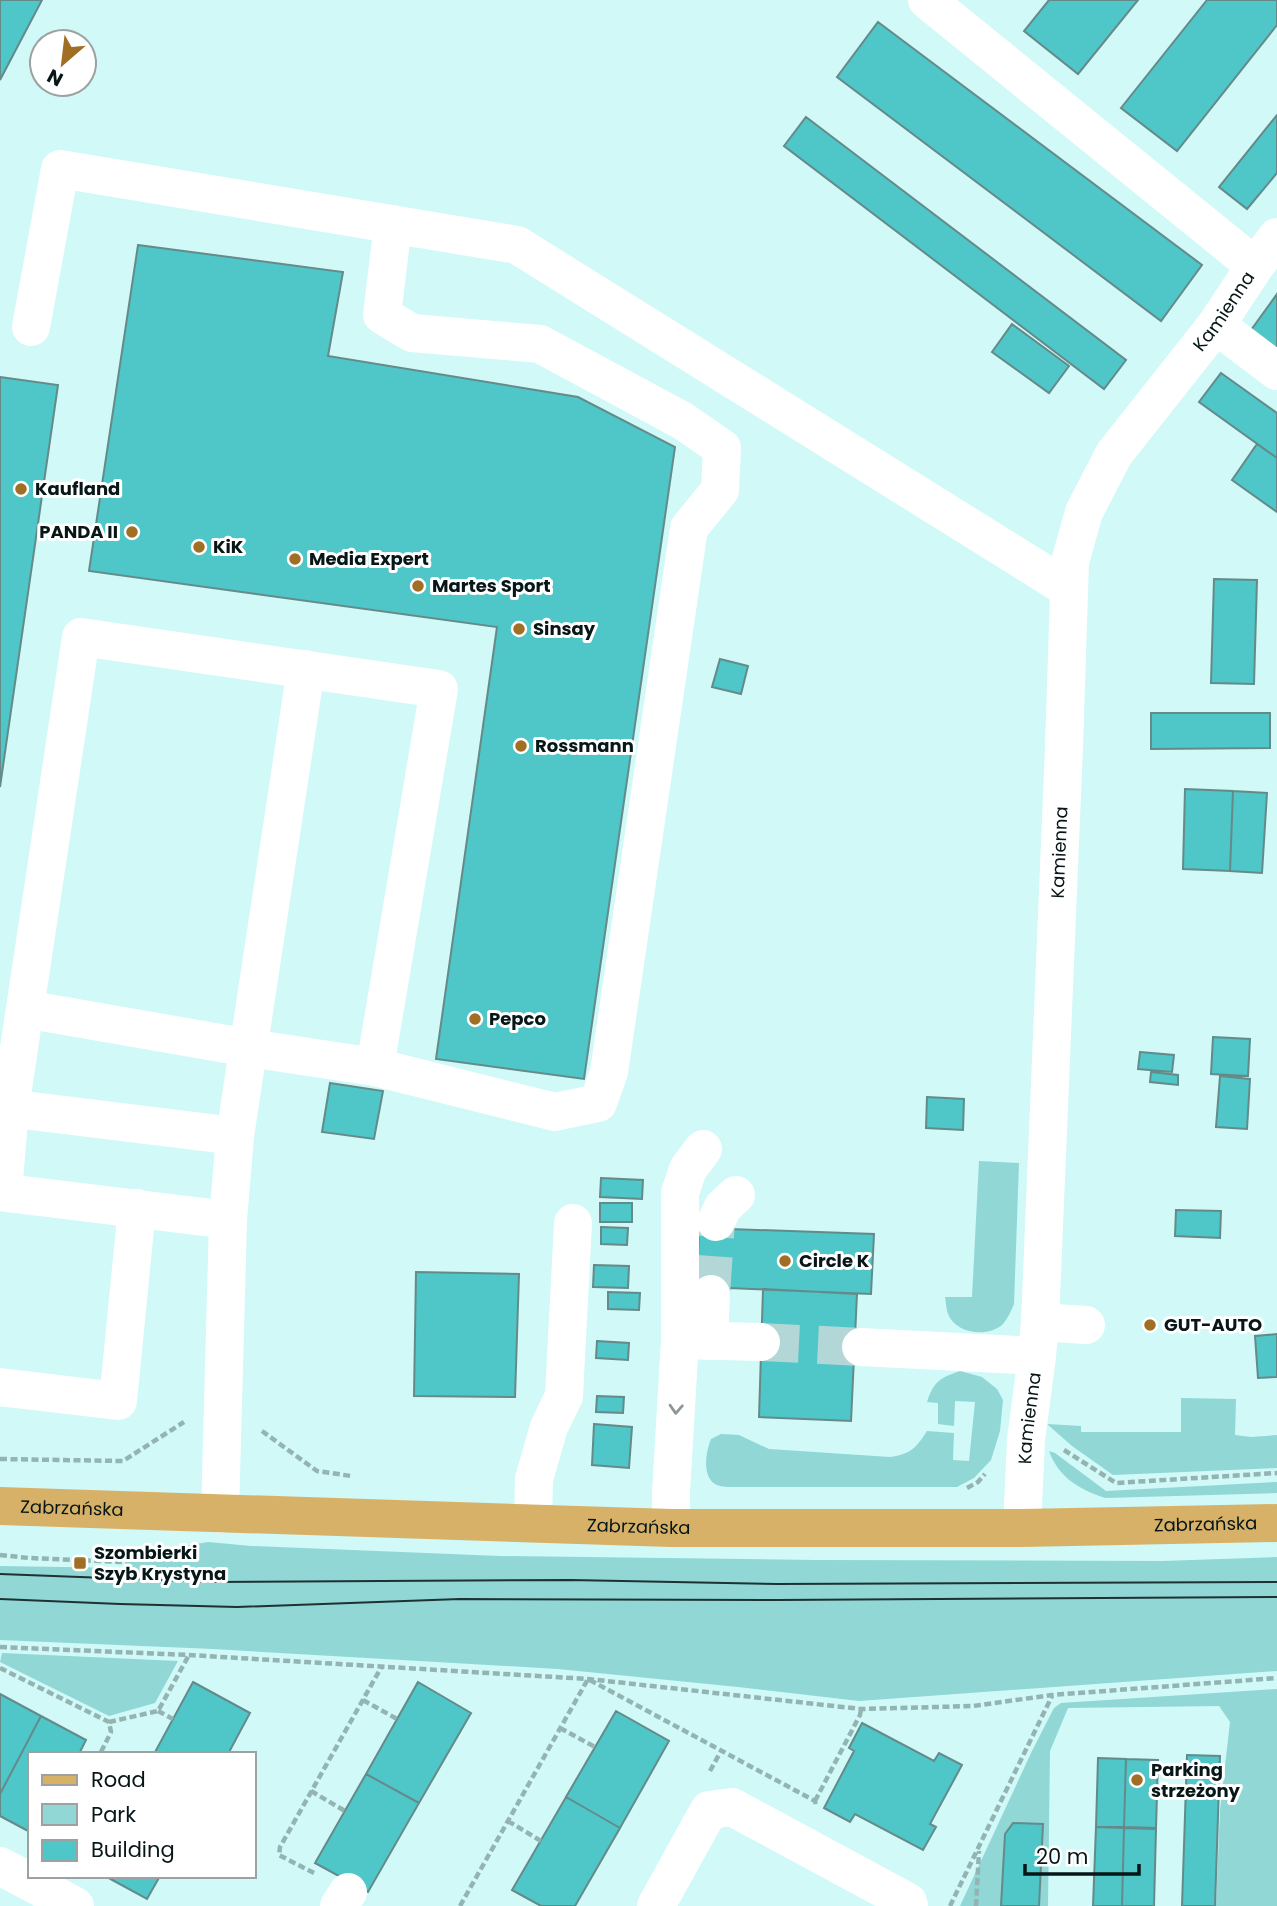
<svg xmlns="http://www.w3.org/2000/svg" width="1277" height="1906" font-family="Poppins,sans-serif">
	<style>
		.green { fill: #90d7d6 }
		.building { fill: #4fc6c7; stroke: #658a8a; stroke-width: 2 }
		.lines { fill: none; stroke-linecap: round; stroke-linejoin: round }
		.minor-tunnel { stroke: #b2d7d6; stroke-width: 38; stroke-dasharray: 38 19; stroke-linecap: butt }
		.path { stroke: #93b4b3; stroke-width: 4.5; stroke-dasharray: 7 3.5; stroke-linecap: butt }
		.minor { stroke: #fff; stroke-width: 38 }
		.major { stroke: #d8b168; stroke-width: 38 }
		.tram { stroke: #1f3131; stroke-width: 2 }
		.oneway { stroke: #8f9696 }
		.poi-dot { fill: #a06e24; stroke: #fff; stroke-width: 2.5 }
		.labels { text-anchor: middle; stroke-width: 6; stroke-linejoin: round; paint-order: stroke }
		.street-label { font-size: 18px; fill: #071616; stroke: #fff }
		.poi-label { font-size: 18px; font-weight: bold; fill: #071616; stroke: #fff; text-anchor: start }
	</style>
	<rect width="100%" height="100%" fill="#d0f9f8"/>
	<!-- green -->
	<path class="green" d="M979 1161 1019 1163 1014 1304C1011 1311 1008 1318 1003 1324 988 1338 956 1334 948 1314 946 1309 946 1302 945 1297H972Z
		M960 1371 982 1377 997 1389 1003 1400 1000 1431 991 1460 974 1478 957 1487H734C729 1487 722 1487 717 1485 701 1478 706 1451 711 1439L721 1434 739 1435 769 1449 890 1457C911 1454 916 1448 927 1431L954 1433 953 1460 969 1461 975 1402 955 1401 954 1426 938 1424V1403L927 1402C934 1381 940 1378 960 1371Z
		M1181 1398 1236 1399 1235 1435 1251 1437 1277 1435V1468L1113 1475 1072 1446 1047 1424 1081 1426V1432H1181Z
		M1049 1451 1055 1453 1106 1491 1277 1482V1493L1105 1498C1079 1489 1059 1478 1049 1451Z
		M208 1542 251 1546 499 1556 815 1560 1163 1561 1277 1557V1671L859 1701 738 1687 558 1669 213 1649 0 1640V1566L125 1568V1556Z
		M2 1653 178 1661 155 1703 109 1716 0 1662Z
		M1277 1689V1906H1216L1220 1810 1230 1722 1219 1706 1068 1708 1050 1751 1048 1906H960L1032 1751 1054 1708 1061 1703Z"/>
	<!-- building -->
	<path class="building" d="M0 0H42L0 80Z
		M1049 0H1138L1078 74 1024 31Z
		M1207 0H1277V25L1177 151 1121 108Z
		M878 22 1202 265 1161 321 837 77Z
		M1277 115V173L1247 209 1219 187Z
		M806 117 1126 360 1104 389 784 146Z
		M138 245 343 272 328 356 578 397 675 447 584 1079 436 1059 497 627 89 571Z
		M1277 294V349L1251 330Z
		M1012 324 1069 366 1049 393 992 352Z
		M1221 373 1277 413V458L1199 402Z
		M0 377 58 385 0 787Z
		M1257 444 1277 458V512L1232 480Z
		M1214 579 1257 580 1254 684 1211 683Z
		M720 659 748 666 741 694 712 687Z
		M1151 713H1270V748L1151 749Z
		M1185 789 1233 791 1230 871 1183 869Z
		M1233 791 1267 793 1262 873 1230 871Z
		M1213 1037 1250 1039 1248 1076 1211 1074Z
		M1140 1052 1174 1055 1172 1072 1138 1069Z
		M1151 1072 1178 1075V1085L1150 1082Z
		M1220 1076 1250 1079 1247 1129 1216 1127Z
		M330 1083 383 1091 374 1139 322 1132Z
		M927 1097 964 1099 963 1130 926 1128Z
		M601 1178 643 1180 642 1199 600 1197Z
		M600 1203H632V1222H600Z
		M1176 1210 1221 1211 1220 1238 1175 1236Z
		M699 1221 730 1229 874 1234 871 1294 729 1288V1295L697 1294Z
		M601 1227 628 1228 627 1245 601 1244Z
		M594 1265 629 1266 628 1288 593 1287Z
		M416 1272 519 1274 515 1397 414 1396Z
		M763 1289 857 1294 851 1421 759 1417Z
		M608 1292 640 1293 639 1310 608 1309Z
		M1277 1334V1377L1258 1378 1255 1336Z
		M597 1341 629 1343 628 1360 596 1358Z
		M597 1396 624 1397 623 1413 596 1412Z
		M594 1424 632 1427 629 1468 592 1465Z
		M193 1682 250 1713 228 1754H154Z
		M418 1682 471 1713 419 1803 366 1774Z
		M0 1694 41 1716 0 1794Z
		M616 1711 669 1741 620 1828 566 1797Z
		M41 1716 86 1740 79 1754H30V1832L0 1816V1794Z
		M862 1723 934 1761 939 1753 962 1765 930 1824 936 1827 923 1850 855 1814 850 1822 824 1808 854 1751 849 1748Z
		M1187 1755 1220 1756 1215 1906H1182Z
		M1098 1758 1126 1759 1124 1827H1096Z
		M1126 1759 1158 1760 1156 1828 1124 1827Z
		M366 1774 419 1803 368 1892 315 1863Z
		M566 1797 620 1828 575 1906H541L512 1890Z
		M1013 1823 1043 1824 1039 1906H1001L1005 1834Z
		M1096 1827 1124 1828 1122 1906H1093Z
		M1124 1828 1156 1829 1154 1906H1122Z
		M105 1876H160L147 1899Z"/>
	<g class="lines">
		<!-- minor-tunnel -->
		<path class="minor-tunnel" d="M711 1294 716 1222
			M761 1342 861 1347"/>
		<!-- path -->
		<path class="path" d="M262 1431 317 1471 351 1476
			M1064 1450 1116 1483 1277 1473
			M0 1459 123 1461 184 1422
			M967 1488 978 1482 985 1474
			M0 1555 29 1558 122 1562
			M0 1647 189 1655 588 1679 861 1709 973 1706 1052 1695 1277 1678
			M0 1668 109 1722 111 1732 100 1754
			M363 1700 397 1719
			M158 1711 173 1719
			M109 1722 158 1711 189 1655
			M560 1728 595 1747
			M710 1771 721 1751
			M311 1791 345 1811
			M815 1801 860 1715 861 1709
			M508 1821 541 1841
			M314 1873 279 1855 280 1847 382 1666
			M460 1906 588 1679 815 1801 816 1807
			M950 1906 1052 1696
			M976 1906 979 1851"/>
		<!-- minor -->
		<g class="minor">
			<path d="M927 0 1255 266"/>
			<path d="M1216 325 1277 371"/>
			<path d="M31 327 60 169 517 245 1069 589"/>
			<path d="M375 1067 555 1112 598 1103 609 1072 689 528 720 490 722 448 683 421 540 344 412 333 382 315 393 224"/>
			<path d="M0 1107 235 1136"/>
			<path d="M0 1192 228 1220 220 1514"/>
			<path d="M3 1192 10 1108 81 637 439 689 375 1067 249 1048 25 1009"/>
			<path d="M228 1220 235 1136 306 669"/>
			<path d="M716 1222 723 1207 736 1195"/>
			<path d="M1040 1322 1086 1325"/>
			<path d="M680 1340 761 1342"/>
			<path d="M709 1341 711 1294"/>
			<path d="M861 1347 1037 1356"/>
			<path d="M0 1387 118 1401 137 1208"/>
			<path d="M533 1523 534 1479 549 1427 564 1396 573 1223"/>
			<path d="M671 1528V1492L680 1340V1193L688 1169 703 1149"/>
			<path id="s1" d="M1022 1528 1026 1440 1037 1356 1040 1322 1064 747 1070 562 1084 512 1114 454 1216 325 1255 266 1277 237"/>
			<path d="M0 1866 75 1906"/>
			<path d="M339 1906 348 1892"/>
			<path d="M656 1906 709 1810 732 1807 908 1902 909 1906"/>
		</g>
		<!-- major -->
		<path class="major" id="s2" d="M0 1506 671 1528H1022L1277 1523"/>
		<!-- tram -->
		<path class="tram" d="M0 1574 213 1582 571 1580 777 1584 1277 1582
			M0 1599 120 1604 237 1607 460 1599 778 1600 1277 1597"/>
	</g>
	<!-- one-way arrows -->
	<defs><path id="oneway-chevron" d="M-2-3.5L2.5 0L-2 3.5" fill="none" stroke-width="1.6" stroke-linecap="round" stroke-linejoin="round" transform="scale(1.75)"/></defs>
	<use class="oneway" href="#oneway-chevron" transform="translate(676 1409) rotate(93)"/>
	<!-- markers -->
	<g class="poi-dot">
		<circle cx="21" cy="489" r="7"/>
		<circle cx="132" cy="532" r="7"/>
		<circle cx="199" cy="547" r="7"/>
		<circle cx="295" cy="559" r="7"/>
		<circle cx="418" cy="586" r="7"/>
		<circle cx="519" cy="629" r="7"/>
		<circle cx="521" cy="746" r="7"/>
		<circle cx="475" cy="1019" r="7"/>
		<circle cx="785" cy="1261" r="7"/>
		<circle cx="1150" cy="1325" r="7"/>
		<rect x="73" y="1556" width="14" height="14" rx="3.5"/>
		<circle cx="1137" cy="1780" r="7"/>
	</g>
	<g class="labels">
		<!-- street labels -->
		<g class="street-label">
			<text dy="6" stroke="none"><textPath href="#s1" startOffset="1265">Kamienna</textPath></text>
			<text dy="6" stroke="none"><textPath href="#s1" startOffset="677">Kamienna</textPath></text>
			<text dy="6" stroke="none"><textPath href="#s1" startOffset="110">Kamienna</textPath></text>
			<text dy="6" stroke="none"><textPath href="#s2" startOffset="72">Zabrzańska</textPath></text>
			<text dy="6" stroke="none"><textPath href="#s2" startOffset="1206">Zabrzańska</textPath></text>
			<text dy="6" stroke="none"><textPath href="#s2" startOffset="639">Zabrzańska</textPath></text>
		</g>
		<!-- poi labels -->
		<g class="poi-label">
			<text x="35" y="495">Kaufland</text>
			<text x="118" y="538" text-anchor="end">PANDA II</text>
			<text x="213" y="553">KiK</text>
			<text x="309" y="565">Media Expert</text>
			<text x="432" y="592">Martes Sport</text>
			<text x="533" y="635">Sinsay</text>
			<text x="535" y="752">Rossmann</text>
			<text x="489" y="1025">Pepco</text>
			<text x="799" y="1267">Circle K</text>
			<text x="1164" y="1331">GUT-AUTO</text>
			<text x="94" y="1559">Szombierki<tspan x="94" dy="21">Szyb Krystyna</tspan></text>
			<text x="1151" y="1776">Parking<tspan x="1151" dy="21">strzeżony</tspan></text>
		</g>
	</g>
	<!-- legend -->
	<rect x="28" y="1752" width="228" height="126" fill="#ffffff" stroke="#9ca2a2" stroke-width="2"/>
	<rect x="42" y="1775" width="35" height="10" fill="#d8b168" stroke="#9ca2a2" stroke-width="2"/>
	<text x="91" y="1787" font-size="21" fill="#071616">Road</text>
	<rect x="42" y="1804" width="35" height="21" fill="#90d7d6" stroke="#9ca2a2" stroke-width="2"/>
	<text x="91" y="1822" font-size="21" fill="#071616">Park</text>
	<rect x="42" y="1840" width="35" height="21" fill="#4fc6c7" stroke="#9ca2a2" stroke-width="2"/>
	<text x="91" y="1857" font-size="21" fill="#071616">Building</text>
	<!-- north arrow -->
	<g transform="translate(63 63) rotate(208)"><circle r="33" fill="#ffffff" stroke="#9ca2a2" stroke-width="2"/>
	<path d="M0-5L12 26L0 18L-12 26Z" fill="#a06e24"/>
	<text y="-10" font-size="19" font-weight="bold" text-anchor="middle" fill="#071616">N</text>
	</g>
	<!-- scale -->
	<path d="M1025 1864v10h114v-10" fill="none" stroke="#071616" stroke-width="3.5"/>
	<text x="1036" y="1864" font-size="21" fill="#071616" stroke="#ffffff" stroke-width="5" paint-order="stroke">20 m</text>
</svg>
